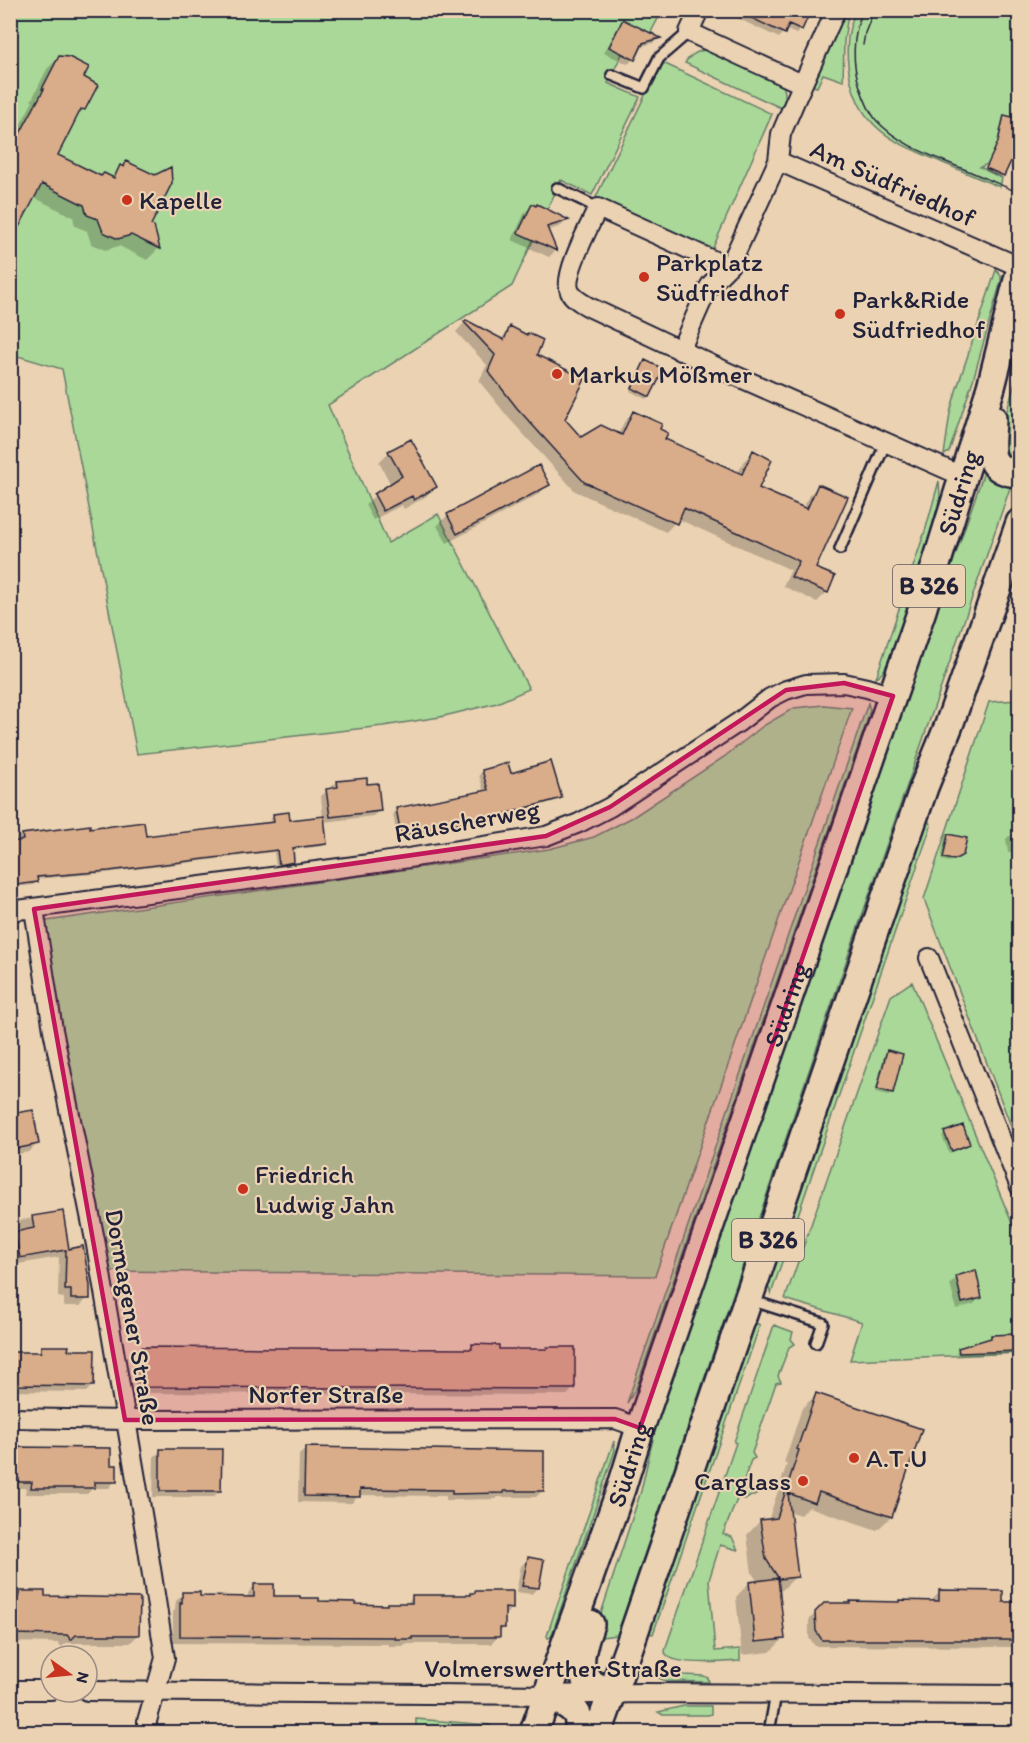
<svg xmlns="http://www.w3.org/2000/svg" width="1030" height="1743" font-family="Itim,sans-serif">
	<style>
		.green { fill: #aad898; stroke: #667d6a; stroke-width: 1.5 }
		.shadow { fill: #0003; fill-rule: evenodd }
		.building { fill: #d9ac8a; stroke: #22223b; stroke-width: 1.5 }
		.lines { fill: none; stroke-linecap: round; stroke-linejoin: round }
		.lane-casing { stroke: #22223b; stroke-width: 14 }
		.street-casing { stroke: #22223b; stroke-width: 22 }
		.primary-casing { stroke: #22223b; stroke-width: 32 }
		.lane { stroke: #ead2b2; stroke-width: 9 }
		.street { stroke: #ead2b2; stroke-width: 18 }
		.primary { stroke: #ead2b2; stroke-width: 27 }
		.tram { stroke: #22223b; stroke-width: 1.5 }
		.marked { fill: #c2185b; fill-opacity: 0.2; stroke: #c2185b; stroke-width: 4.5; stroke-linejoin: round }
		.poi-dot { fill: #c8321e; stroke: #ead2b2; stroke-width: 2 }
		.labels { text-anchor: middle; stroke-width: 4.5; stroke-linejoin: round; paint-order: stroke }
		.shield { fill: #ead2b2; stroke: #5e575f; stroke-width: 1.5 }
		.shield-label { font-size: 24px; font-weight: bold; fill: #22223b }
		.street-label { font-size: 26px; fill: #22223b; stroke: #ead2b2 }
		.poi-label { font-size: 26px; fill: #22223b; stroke: #ead2b2; text-anchor: start }
	</style>
	<rect width="100%" height="100%" fill="#ead2b2"/>
	<filter id="ink" filterUnits="userSpaceOnUse"><feTurbulence type="fractalNoise" baseFrequency=".0167" numOctaves="2"/><feDisplacementMap in="SourceGraphic" scale="12" xChannelSelector="R" yChannelSelector="G"/><feConvolveMatrix kernelMatrix="1 2 1 2 8 2 1 2 1" color-interpolation-filters="sRGB"/></filter>
	<g filter="url(#ink)">
		<!-- green -->
		<path class="green" d="M10 11H662L651 32 655 35 652 40 644 42 635 60 622 54 608 83 640 97 592 195 561 180 512 286 328 405 388 543 438 514 529 689 497 703 440 717 383 726 137 754 62 369 11 354Z
			M856 11H1019V146L1014 153 980 167 1002 178 1000 187C980 179 960 170 941 162 916 151 887 141 870 120 857 106 850 83 848 65 846 47 848 27 856 11Z
			M846 13 848 14 844 41 843 81 823 74 817 87 813 86Z
			M711 49 783 85C786 94 786 99 781 108L685 63C691 53 700 50 711 49Z
			M661 62 772 114 712 250 596 197Z
			M996 270 1001 276V281L973 380 949 452 944 455 950 413 956 391Z
			M1019 369V433L1012 453 1009 454 1002 447 1000 435Z
			M985 469 1011 485 847 959 617 1635 593 1638 641 1491 656 1425Z
			M939 481 940 497 925 553 894 648 883 672 876 678 926 528Z
			M1019 700V1147L924 899 989 702Z
			M868 703 870 710 867 721 636 1389 627 1403Z
			M824 705 852 708 655 1276 102 1271 41 931 47 921 549 849 594 837 633 817 724 757 763 726 794 708Z
			M928 820 931 826 771 1294 768 1286Z
			M912 982 1019 1240V1353L850 1360 862 1322 785 1299 891 996Z
			M755 1323 760 1325 653 1634 648 1633Z
			M774 1325 793 1332 791 1339 795 1344 789 1347 778 1376 781 1382 776 1383 752 1453 755 1458 751 1460 741 1488 756 1492V1494L745 1499 738 1497 723 1534 732 1537 738 1550 720 1545 709 1580 715 1651 740 1649V1661C725 1662 678 1666 668 1656 664 1653 665 1652 666 1647L736 1443 734 1442Z
			M614 1441 615 1450 609 1468 551 1637 548 1638 547 1636 554 1614Z
			M662 1672 684 1675 704 1676 708 1678 709 1682 666 1681 659 1678Z
			M684 1706H711V1714L708 1715H663L658 1712Z
			M416 1719 489 1725 497 1732H416Z"/>
		<!-- shadow -->
		<path class="shadow" d="M735 10H809L801 29 796 34 785 29 779 38 733 16Z
			M623 21 658 38 653 43 639 47 633 59 628 64 604 53 618 27Z
			M59 57 82 78 83 110 75 118 56 155 101 178H110L127 163 149 226 152 227 158 249 147 260 119 246 105 250 91 244 87 231 75 226 73 217 33 197 10 232V144L33 101H31L47 69ZM125 230 143 239V242L124 233Z
			M1005 117 1002 175 1000 178 985 171 996 146 1002 120Z
			M532 206 566 221 561 226 547 231 555 251 549 257 512 240 525 212Z
			M466 321 500 340 511 328 535 356 563 419 581 439 618 435 624 422 633 413 658 429 663 440 738 473 744 461 753 452 757 488 803 509 809 495 819 486 814 568 833 577 826 593 817 602 783 586 791 570 678 519 666 532 575 491 508 417 479 381 487 365 456 332Z
			M645 362 649 396 646 399 630 391Z
			M389 452 436 487 425 497 404 509 402 505 373 520 365 505 375 495 391 485 379 462Z
			M548 485 537 495 447 543 437 526 448 515Z
			M483 771 510 775 560 797 556 801 468 825 397 838 393 813 397 809 484 792 479 775Z
			M337 782 366 785 380 810 373 816 324 822 326 843 323 846 291 850 293 862 290 865 276 867 274 852 105 873 36 879V882L33 885 14 887 13 885H10V836L89 826V830L144 838 271 823V818L274 815 289 822 323 818 321 796Z
			M1020 835V852L1008 853 1006 839 1009 836Z
			M948 836 962 854 950 862 941 860 945 839Z
			M887 1052 892 1092 889 1095 875 1092 884 1055Z
			M10 1116 37 1144 29 1152 10 1155Z
			M945 1133 969 1144 966 1147 949 1153 942 1136Z
			M61 1213 68 1251 88 1298 80 1306H64V1298L58 1297 59 1257 12 1265 10 1255V1222ZM61 1249V1252L13 1260 12 1257Z
			M957 1277 980 1297 974 1304 956 1309 950 1284Z
			M991 1337 1016 1351 1013 1354 957 1355 956 1352 959 1349 988 1340Z
			M472 1346 498 1351H545L548 1348 573 1389 567 1395 135 1393 136 1355 142 1348 468 1350Z
			M42 1348 67 1351 93 1385 86 1392 10 1391V1353L36 1354Z
			M816 1395 920 1430 891 1517 877 1530 809 1507 800 1515 789 1511 796 1576 782 1590 778 1591 784 1638 770 1652 742 1655 736 1597 749 1583 758 1582 752 1573 747 1535 760 1521H768L787 1464 784 1463 802 1408Z
			M10 1449 110 1467 115 1481 109 1488H93L87 1494H25L26 1488H10Z
			M305 1449 542 1491 536 1497H498L496 1499 446 1500V1496L358 1495 352 1503 298 1502 299 1455Z
			M161 1450 220 1491 213 1497H153L154 1457Z
			M528 1559 538 1588 531 1594 516 1592 521 1566Z
			M255 1585 272 1598 354 1606 386 1607 405 1605 413 1597H470L476 1592 512 1608 504 1616V1627L499 1632 498 1637 491 1644H405L403 1646H388V1644L173 1643V1612L175 1610 176 1601 183 1594 198 1598H248V1593Z
			M20 1592 43 1598 138 1635 130 1643H66L62 1647 58 1643 10 1642V1597H15Z
			M940 1592 1001 1604H1020V1647L815 1646 809 1638V1620L824 1604 933 1602V1599Z"/>
		<!-- building -->
		<path class="building" d="M735 10H811L802 30 789 24 785 34Z
			M623 19 624 20 661 38 643 43 635 60 609 47Z
			M59 56 69 57 89 67 84 77 98 85 85 110 81 109 58 155 101 176 104 173 114 178 120 165 124 167 126 161 155 175 171 167 172 183 151 225 154 226 160 249 131 235 118 239 103 232 98 219 87 215 84 205 42 184 10 244V152L44 89H42Z
			M1004 115 1020 119V142L1004 176 986 168 998 142Z
			M532 204 536 206 537 204 569 220 547 227 557 251 518 233Z
			M466 320 504 340 510 326 527 335 528 333 543 340 537 355 585 379 565 419 581 437 601 425 622 435 633 411 662 424 660 429 668 433 665 439 742 474 753 450 772 460 759 488 807 509 818 484 848 497 816 568 835 576 828 593 791 577 799 561 739 533 684 508 677 524 584 482 517 408 488 371 495 355 464 322Z
			M645 360 664 369 650 397 632 388Z
			M411 439 437 487 414 500 412 496 383 511 374 494 402 476 388 451Z
			M539 465 550 485 457 534 447 514Z
			M551 761 562 798 497 816 401 835 396 808 488 790 482 770 508 763 511 773Z
			M367 778V784L378 783 381 811 330 817 326 789 338 787 337 781Z
			M289 812 290 820 324 816 327 844 293 848 294 862 279 865 277 850 109 871 37 877 38 882 16 885 11 842 23 840 22 834 90 825V828L103 826 104 827 144 822 146 836 169 833V834L274 822 273 814Z
			M948 834 967 838 963 855 954 860 943 858Z
			M887 1050 903 1054 893 1093 877 1089Z
			M33 1110 39 1144 10 1150V1114Z
			M963 1125 970 1144 952 1151 944 1132Z
			M63 1211 69 1249 83 1246 90 1285V1299H71V1290H65L66 1250 20 1258 15 1232 34 1228 32 1216Z
			M976 1270 982 1298 962 1303 956 1276Z
			M1017 1334 1018 1351 959 1353 958 1348 991 1338V1335Z
			M472 1344 499 1345V1349H547V1347H575V1389L141 1387 142 1347 472 1349Z
			M41 1346H69L68 1350H95L94 1386 10 1385V1352H41Z
			M816 1393 922 1429 892 1517 819 1492 815 1503 788 1493 798 1577 779 1579 766 1559 760 1520 777 1518 799 1450 797 1449Z
			M10 1447 111 1448V1465H117V1482H95V1488H31L32 1482H18L19 1479H10Z
			M305 1447 544 1451V1491H504V1493L452 1494V1490L360 1489V1497L304 1496Z
			M160 1449H222L221 1491H160Z
			M528 1557 544 1560 539 1588 522 1586Z
			M778 1578 785 1639 755 1642 749 1582Z
			M254 1584H274V1596H300V1598H319V1601L355 1602V1604L387 1605V1603H412V1595H471V1593H475V1591H513V1609L505 1608V1628H500V1637H412V1639H395V1637L180 1636V1603H182V1592H200V1596L254 1597Z
			M939 1590 1003 1591V1602H1020V1640H822L816 1631 815 1612 824 1603H850V1601L899 1602V1600L939 1601Z
			M20 1591H45V1596L140 1598 139 1635H76L71 1640 67 1635 10 1634V1597L19 1596Z"/>
		<g class="lines">
			<!-- lane casing -->
			<g class="lane-casing">
				<path id="lane" d="M612 75 644 88 659 58 689 32
					M557 188 598 208
					M840 549 886 442
					M750 1300 823 1323 816 1343
					M769 1732 776 1694"/>
			</g>
			<!-- street casing -->
			<g class="street-casing">
				<path id="street" d="M699 10 689 32 802 84
					M778 161 1020 267
					M728 267 598 208C590 225 562 276 570 292 574 299 582 303 589 307L725 371 964 477
					M680 351 706 292 711 284 730 265 778 161 781 134 796 99 836 10
					M34 909 53 1030 96 1245 147 1543 165 1658 147 1721V1732
					M10 911 377 863 546 836 579 823 610 807 739 722 770 698 786 690 806 684 844 683 867 688 893 696
					M929 958 1020 1187
					M10 1418 125 1420 615 1419 640 1428
					M10 1690H51
					M87 1691 548 1695 641 1693 1020 1695"/>
			</g>
			<!-- primary casing -->
			<g class="primary-casing">
				<g id="primary">
					<path d="M992 418C992 443 981 472 1020 473"/>
					<path d="M590 1624C584 1642 572 1670 591 1683 597 1688 606 1690 613 1693"/>
					<path d="M548 1695C565 1704 584 1709 578 1732"/>
					<path id="s1" d="M534 1732 621 1489 640 1428 922 610 991 387 1020 272"/>
					<path d="M598 1732 629 1647 888 891 924 787 949 725 1020 523"/>
				</g>
			</g>
			<!-- lane -->
			<use href="#lane" class="lane"/>
			<!-- street -->
			<use href="#street" class="street"/>
			<!-- primary -->
			<use href="#primary" class="primary"/>
			<!-- tram -->
			<path class="tram" d="M862 10C853 36 851 62 860 87 864 99 868 110 876 120 897 143 927 154 956 166 977 174 998 184 1020 193
				M863 45 865 33 874 10"/>
		</g>
	</g>
	<!-- marked area -->
	<path class="marked" d="M844 683 893 696 640 1428 615 1419 125 1420 34 909 546 836 610 807 786 690Z"/>
	<!-- markers -->
	<g class="poi-dot">
		<circle cx="127" cy="200" r="6"/>
		<circle cx="644" cy="277" r="6"/>
		<circle cx="840" cy="314" r="6"/>
		<circle cx="557" cy="374" r="6"/>
		<circle cx="243" cy="1189" r="6"/>
		<circle cx="854" cy="1458" r="6"/>
		<circle cx="803" cy="1481" r="6"/>
	</g>
	<g class="labels">
		<!-- shield labels -->
		<g class="shield">
			<rect x="893" y="565" width="72" height="42" rx="4.5"/>
			<rect x="732" y="1219" width="72" height="42" rx="4.5"/>
		</g>
		<g class="shield-label">
			<text x="929" y="594">B 326</text>
			<text x="768" y="1248">B 326</text>
		</g>
		<!-- street labels -->
		<g class="street-label">
			<text transform="translate(893 183) rotate(24)" y="9">Am Südfriedhof</text>
			<text dy="9" stroke="none"><textPath href="#s1" startOffset="1310">Südring</textPath></text>
			<text transform="translate(467 821) rotate(-10)" y="9">Räuscherweg</text>
			<text dy="9" stroke="none"><textPath href="#s1" startOffset="770">Südring</textPath></text>
			<text transform="translate(133 1317) rotate(80)" y="9">Dormagener Straße</text>
			<text x="326" y="1403">Norfer Straße</text>
			<text dy="9" stroke="none"><textPath href="#s1" startOffset="284">Südring</textPath></text>
			<text x="553" y="1677">Volmerswerther Straße</text>
		</g>
		<!-- poi labels -->
		<g class="poi-label">
			<text x="139" y="209">Kapelle</text>
			<text x="656" y="271">Parkplatz<tspan x="656" dy="30">Südfriedhof</tspan></text>
			<text x="852" y="308">Park&amp;Ride<tspan x="852" dy="30">Südfriedhof</tspan></text>
			<text x="569" y="383">Markus Mößmer</text>
			<text x="255" y="1183">Friedrich<tspan x="255" dy="30">Ludwig Jahn</tspan></text>
			<text x="866" y="1467">A.T.U</text>
			<text x="791" y="1490" text-anchor="end">Carglass</text>
		</g>
	</g>
	<!-- margin -->
	<rect width="1030" height="1743" fill="none" stroke="#ead2b2" stroke-width="36"/>
	<rect x="18" y="18" width="994" height="1707" fill="none" stroke="#22223b" stroke-width="2" filter="url(#ink)"/>
	<!-- north arrow -->
	<g transform="translate(69 1674) rotate(105)"><circle r="28" fill="#ead2b2" stroke="#9a8c82" stroke-width="1.5"/>
	<path d="M0-4.5L10 22L0 15L-10 22Z" fill="#c8321e"/>
	<text y="-9" font-size="16" font-weight="bold" text-anchor="middle" fill="#22223b">N</text>
	</g>
</svg>
